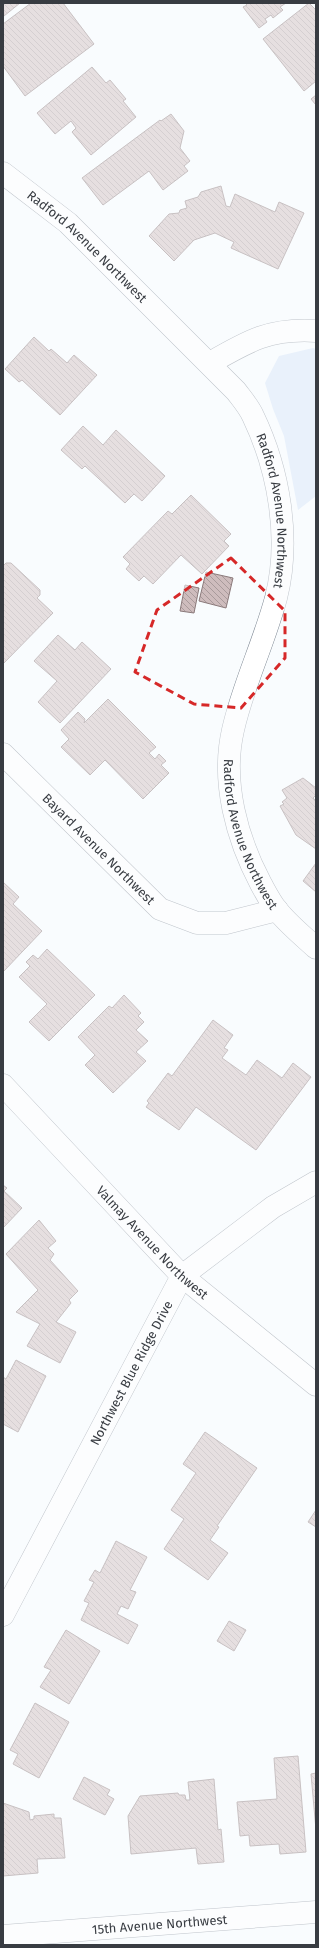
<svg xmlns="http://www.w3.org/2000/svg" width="319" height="1948" font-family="'Fira Sans',sans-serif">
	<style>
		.park { fill: #d4e5f9 }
		.building { fill: url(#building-back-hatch); stroke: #8b7a7b }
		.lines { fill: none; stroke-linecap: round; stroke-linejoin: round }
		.minor-casing { stroke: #7a8490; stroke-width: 23 }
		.minor { stroke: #fff; stroke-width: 22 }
		.marked { fill: none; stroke: #d62828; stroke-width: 3; stroke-dasharray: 8 5; stroke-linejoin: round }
		.labels { text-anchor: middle; stroke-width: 3; stroke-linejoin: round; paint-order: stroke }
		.street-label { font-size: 13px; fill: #383c42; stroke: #f9fcfe }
	</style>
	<defs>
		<pattern id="building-back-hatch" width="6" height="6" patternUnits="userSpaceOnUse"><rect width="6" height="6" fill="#cebcbd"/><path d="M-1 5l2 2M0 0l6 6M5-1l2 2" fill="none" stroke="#a89a9b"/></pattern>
	</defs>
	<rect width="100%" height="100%" fill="#f9fcfe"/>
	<!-- park -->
	<path class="park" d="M313 348 316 349V496L298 510 284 436 273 409 265 383 279 356Z"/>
	<!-- building -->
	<path class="building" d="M3 3H20L4 16Z
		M31 3H63L94 44 25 96 3 66V24Z
		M245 3H286L280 7 283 10 273 18 271 15 265 19 267 22 259 28 243 7 247 5Z
		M309 3 316 10V81L304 91 263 39Z
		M92 67 106 83 110 80 126 99 123 101 136 117 91 155 72 132 76 128 71 121 55 134 37 113Z
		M316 95V105L311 99Z
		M171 114 184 131 180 148 190 161 184 166 188 171 163 190 149 171 103 205 82 178 160 120 161 121Z
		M221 186 226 206 230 207 235 194 275 212 279 202 304 213 278 269 231 248 234 242 215 233 194 240 174 261 149 236 169 214 179 213 180 210 187 208 185 201 198 197 201 192Z
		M34 337 49 351 51 349 67 363 74 355 97 375 60 415 22 380 19 382 5 369Z
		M83 426 103 445 116 430 165 476 142 501 134 494 125 503 85 466 82 469 61 450Z
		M191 495 231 534 224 541 229 546 202 574 181 555 153 584 144 576 139 581 126 569 130 564 123 557 168 511 172 514Z
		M6 563H11L40 590V595L37 598 53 613 3 664V566Z
		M206 572 233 578 226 608 199 601Z
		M185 585 199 588 194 613 180 611Z
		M58 635 75 650 82 642 111 669 60 723 38 702 57 681 34 661Z
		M108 699 156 747 149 753 155 759 159 754 166 761 161 765 169 773 143 799 105 760 90 775 61 747 69 739 61 730 78 712 85 719 84 723Z
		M303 778 316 788V795L313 798 316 801V849L296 835 280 806 284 804 282 802 287 798 282 790Z
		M316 863V892L303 881Z
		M3 882 19 897 13 904 42 931 3 972Z
		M47 949 95 995 49 1041 29 1022 47 1004 19 977 30 966 26 962 33 955 38 959Z
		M124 995 141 1013 138 1016 144 1022 136 1030 148 1041 136 1052 146 1061 113 1093 85 1065 95 1055 78 1037 109 1006 112 1008Z
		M213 1020 233 1035 224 1048 228 1050 222 1058 246 1075 257 1060 282 1078 293 1063 311 1077 256 1150 196 1107 179 1130 146 1107 149 1103 147 1101 168 1073 172 1076Z
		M3 1185 7 1188 4 1191 22 1208 3 1228Z
		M39 1220 56 1241 48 1248 54 1254 50 1260 78 1291 69 1300 71 1303 56 1322 76 1332 60 1363 27 1346 40 1324 16 1312 38 1290 6 1254Z
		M16 1360 46 1376 18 1432 3 1424V1377L6 1379Z
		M205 1432 257 1468 217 1526 219 1527 210 1540 228 1553 208 1580 164 1549 184 1519 171 1510 196 1473 183 1464Z
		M316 1510V1527L308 1522Z
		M116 1541 147 1557 130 1590 136 1592 128 1609 121 1606 117 1614 138 1625 128 1644 81 1620 89 1603 84 1601 94 1582 89 1580 95 1570 100 1573Z
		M229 1621 246 1630 234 1651 217 1641Z
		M66 1630 100 1651 69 1704 40 1687 51 1670 44 1667Z
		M35 1703 69 1722 39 1778 13 1764 18 1754 10 1750Z
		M298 1756 306 1852 280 1854 279 1844 250 1846 249 1835 240 1836 237 1802 277 1799 274 1758Z
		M316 1773V1830L311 1774Z
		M84 1777 110 1790 107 1795 114 1799 105 1815 73 1799Z
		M214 1779 218 1830 221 1829 224 1862 198 1864 196 1848 131 1854 128 1816 140 1796 178 1793 179 1795H185L186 1800H190L188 1782Z
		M3 1803 29 1812 30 1820 34 1819V1816L54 1814V1818H61L65 1858 37 1859 38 1873 3 1876Z"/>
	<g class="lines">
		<!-- minor casing -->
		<g class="minor-casing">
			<g id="minor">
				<path id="s1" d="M3 173 68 223 236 391C242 399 249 407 253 416 279 470 291 539 276 598 264 643 243 685 233 730 221 782 237 839 261 884 266 893 271 903 277 910 288 924 303 936 316 948"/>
				<path d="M210 363C248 341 270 328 316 331"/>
				<path id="s2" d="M3 754 160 909 197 923H226L277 910"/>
				<path id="s3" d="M3 1085 182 1276 316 1385"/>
				<path id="s4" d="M3 1615 182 1276 273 1207 316 1182"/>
				<path id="s5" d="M3 1936 316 1912"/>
			</g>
		</g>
		<!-- minor -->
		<use href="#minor" class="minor"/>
	</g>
	<!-- marked area -->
	<path d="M0 0H319V1948H0ZM231 558 285 611V658L241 708 194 704 135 672 157 610Z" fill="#f9fcfe" fill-opacity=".55" fill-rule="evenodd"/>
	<path class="marked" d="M231 558 285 611V658L241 708 194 704 135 672 157 610Z"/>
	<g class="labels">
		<!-- street labels -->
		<g class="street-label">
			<text dy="5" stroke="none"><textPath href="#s1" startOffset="112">Radford Avenue Northwest</textPath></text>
			<text dy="5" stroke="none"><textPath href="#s1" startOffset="448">Radford Avenue Northwest</textPath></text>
			<text dy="5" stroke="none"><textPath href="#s1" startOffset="784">Radford Avenue Northwest</textPath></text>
			<text dy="5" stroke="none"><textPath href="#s2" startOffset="135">Bayard Avenue Northwest</textPath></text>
			<text dy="5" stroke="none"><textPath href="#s3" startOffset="217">Valmay Avenue Northwest</textPath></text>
			<text dy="5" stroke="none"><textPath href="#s4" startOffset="274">Northwest Blue Ridge Drive</textPath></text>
			<text dy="5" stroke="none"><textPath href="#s5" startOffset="157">15th Avenue Northwest</textPath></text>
		</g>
	</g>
	<!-- border -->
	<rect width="319" height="1948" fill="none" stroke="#383c42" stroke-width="8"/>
</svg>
